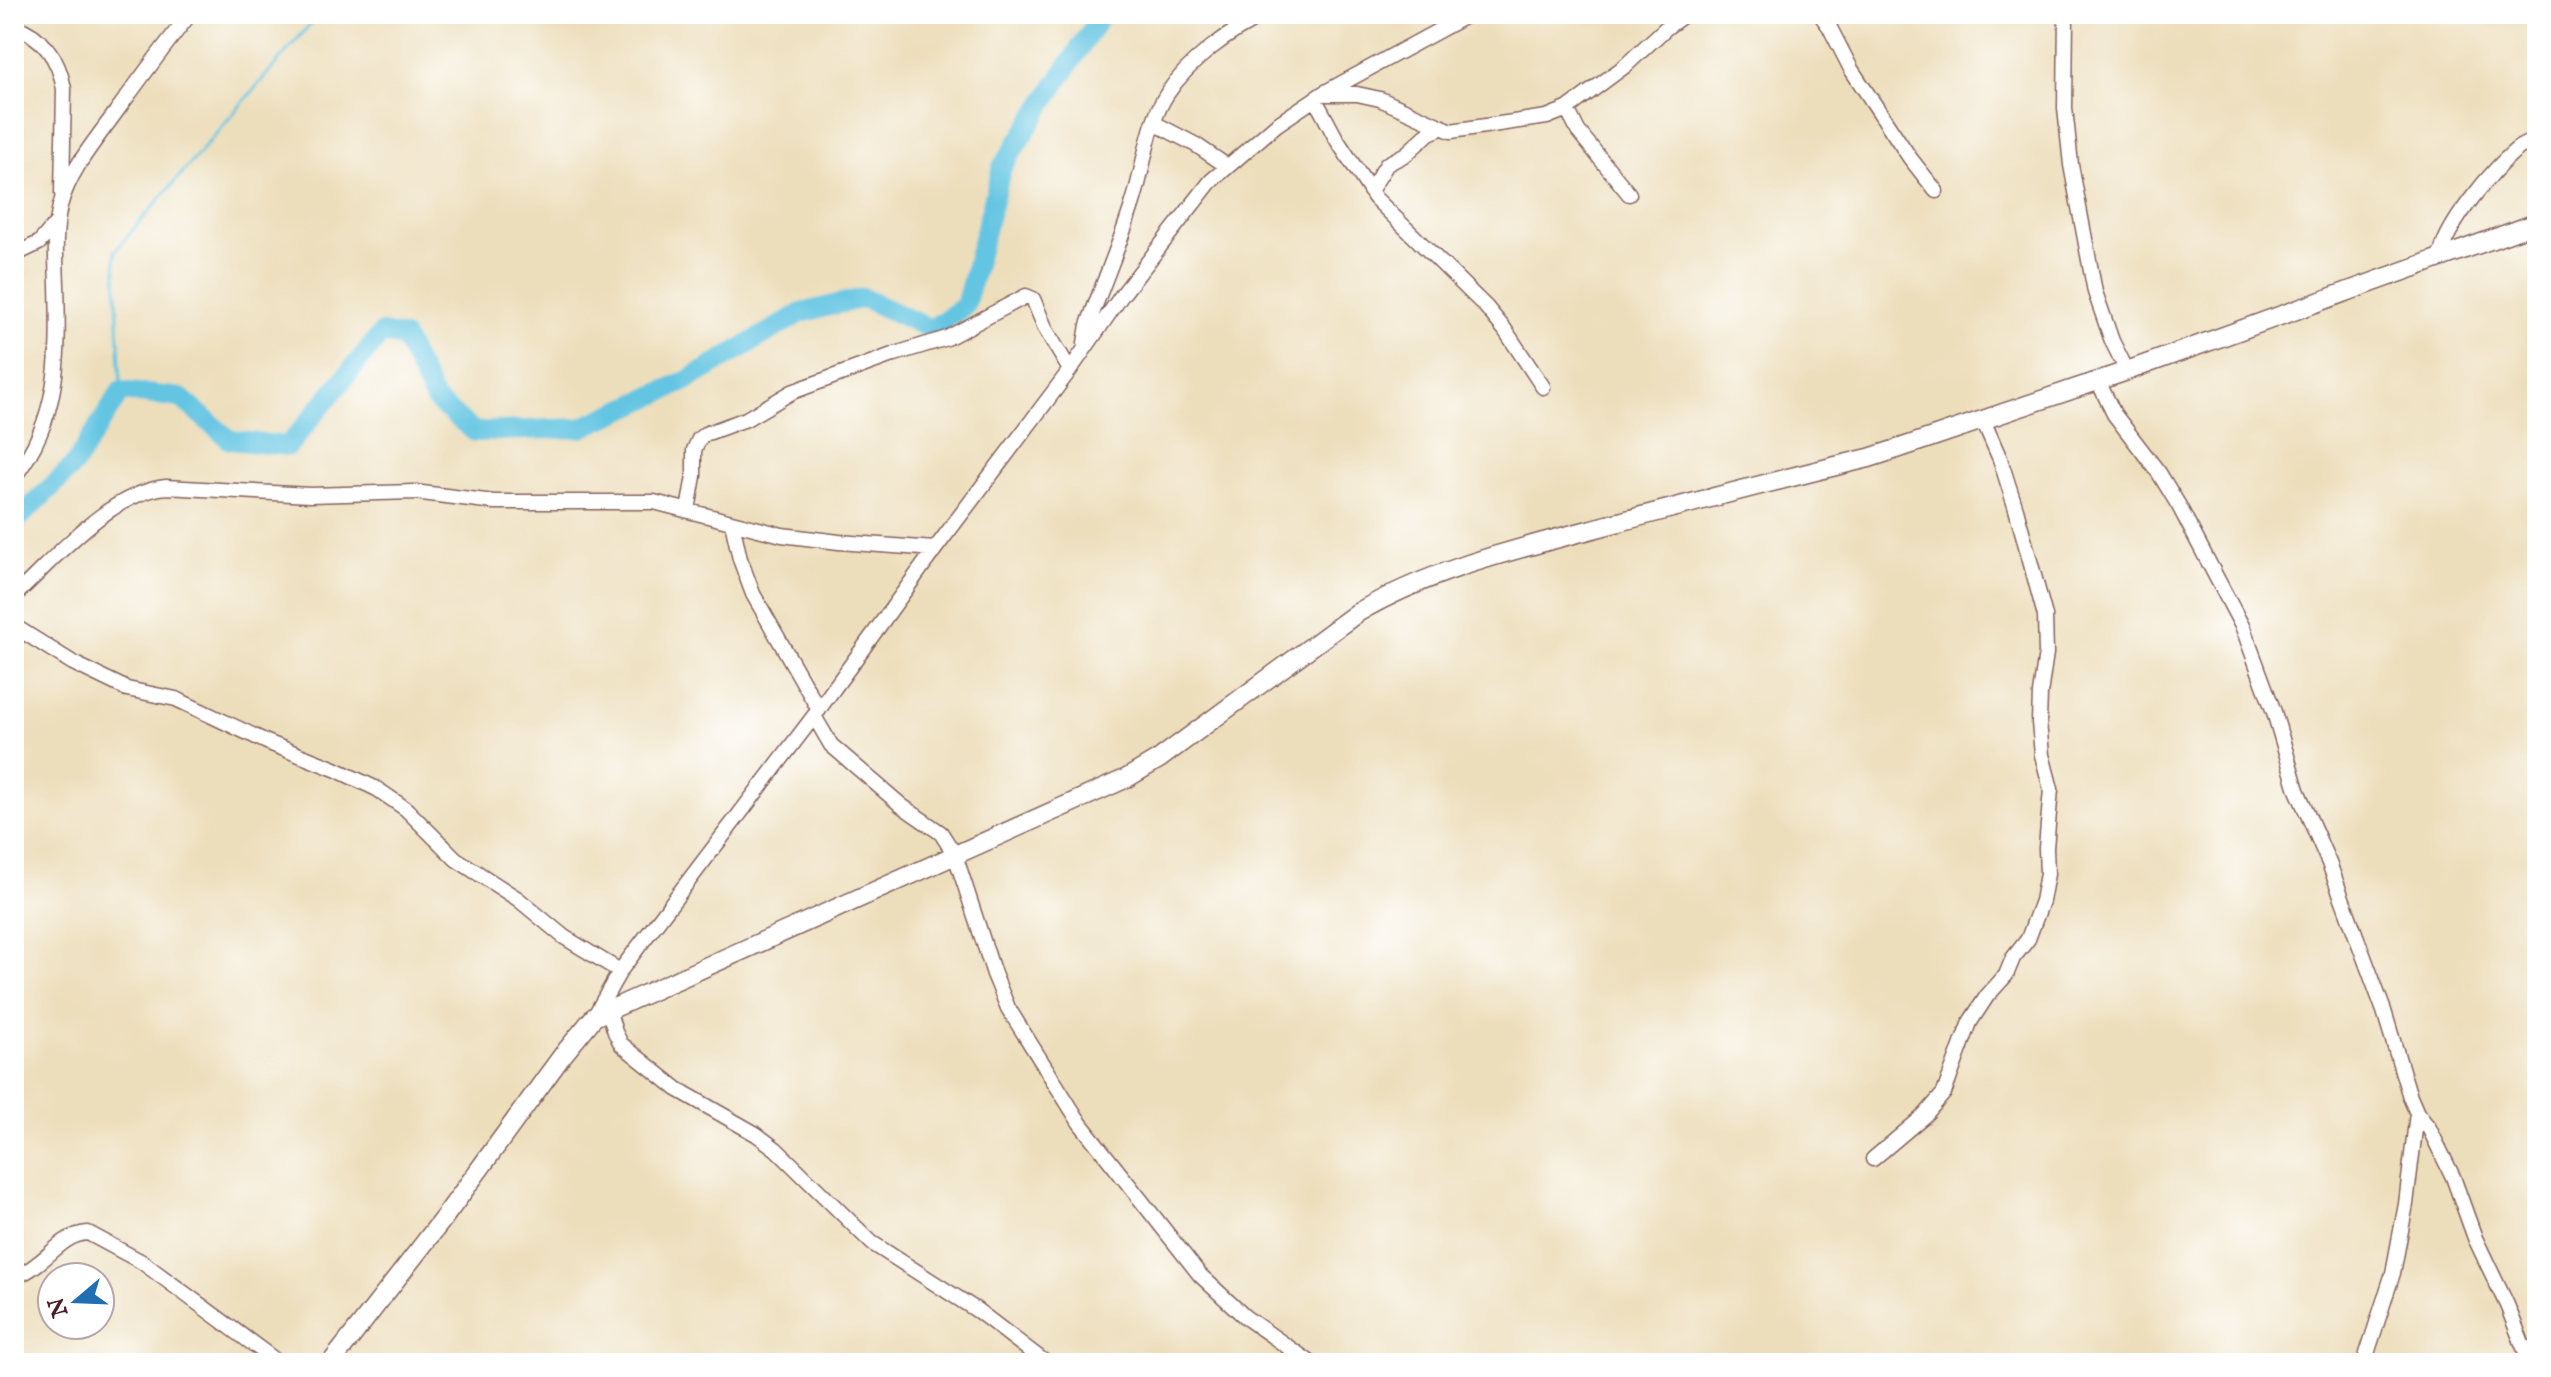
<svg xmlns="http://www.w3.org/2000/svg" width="2551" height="1377" font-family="'IM FELL English',serif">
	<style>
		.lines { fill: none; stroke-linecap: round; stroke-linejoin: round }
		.stream { stroke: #64c5e2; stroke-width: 3 }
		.river { stroke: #64c5e2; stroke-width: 20 }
		.minor-casing { stroke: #83625d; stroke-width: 17 }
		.major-casing { stroke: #83625d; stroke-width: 21 }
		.minor { stroke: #fff; stroke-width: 14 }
		.major { stroke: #fff; stroke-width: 18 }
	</style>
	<rect width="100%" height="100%" fill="#fff"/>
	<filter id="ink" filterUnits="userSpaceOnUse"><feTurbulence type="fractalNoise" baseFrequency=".0125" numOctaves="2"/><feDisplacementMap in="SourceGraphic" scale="16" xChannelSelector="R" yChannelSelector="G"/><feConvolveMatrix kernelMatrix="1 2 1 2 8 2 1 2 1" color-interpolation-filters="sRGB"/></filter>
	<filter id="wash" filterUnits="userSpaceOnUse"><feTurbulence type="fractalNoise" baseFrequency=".006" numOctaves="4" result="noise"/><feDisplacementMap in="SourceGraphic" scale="32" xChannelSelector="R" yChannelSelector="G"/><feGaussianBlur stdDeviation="1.8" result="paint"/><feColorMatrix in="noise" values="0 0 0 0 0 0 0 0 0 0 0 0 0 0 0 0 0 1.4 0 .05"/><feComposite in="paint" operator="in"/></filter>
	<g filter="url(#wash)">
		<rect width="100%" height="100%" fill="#eddebb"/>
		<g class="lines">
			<!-- stream -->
			<path class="stream" d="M121 391 115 251 319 14"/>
			<!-- river -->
			<path class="river" d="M14 523 74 465 121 391 181 398 230 440 288 446 382 333 404 338 435 400 475 432 581 428 686 381 801 313 863 298 931 329 965 306 1002 167 1102 14"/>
		</g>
	</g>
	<g filter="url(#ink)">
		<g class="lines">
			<!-- minor casing -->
			<g class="minor-casing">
				<path id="minor" d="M1820 14 1829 26 1851 69 1910 158 1936 191
					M2066 14 2065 108 2071 165 2095 292 2112 341 2127 371
					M14 26C43 36 59 59 64 89L62 194
					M1326 94H1357L1380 99 1451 131 1547 117 1567 109 1625 66 1667 27 1685 14
					M1315 99 1337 140 1375 198 1486 307 1505 330 1543 387
					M1567 109 1578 131 1629 194
					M1154 123 1196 145 1227 166
					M1370 191 1387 164 1406 154 1429 133 1441 128
					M14 255 39 243 57 222
					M2441 258C2439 233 2498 162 2520 147 2525 144 2531 142 2537 140
					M1085 343 1088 325C1103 283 1121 242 1134 199 1144 167 1148 122 1167 94 1189 60 1230 31 1266 14
					M2098 381 2114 414 2159 473 2179 506 2243 628 2274 712 2297 790 2329 863 2384 1011 2410 1097 2417 1113 2406 1204 2393 1273 2364 1363
					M14 477C60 419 59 356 57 285 56 258 54 233 60 206 69 171 95 141 116 112 140 79 164 46 190 14
					M688 510 694 476V450L699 439 705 434 746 419 792 392 895 354 947 338 1026 296 1033 299 1046 330 1070 370
					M732 523 740 559 753 594 819 710
					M14 596C56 558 107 494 166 487L310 495 414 492 494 502H654L782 535 839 542 935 549
					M14 626 73 663 127 689 176 699 269 743 335 769 377 789 406 809 456 859 518 899 564 937 620 971
					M814 716 831 745 902 806 941 833 955 855 994 974 1008 1008 1080 1123 1200 1275 1245 1317 1311 1363
					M608 1009 615 1032 621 1044 677 1089 756 1134 776 1149 872 1243 978 1311 1046 1363
					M594 1017 620 971 814 716 935 549 1070 370 1122 295 1211 181 1276 125 1322 94 1469 14
					M2417 1113 2429 1128 2453 1177 2475 1238 2507 1305 2530 1363
					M1873 1159 1925 1115 1944 1093 1970 1022 1987 996 2006 975 2013 958 2028 939 2042 901 2047 874 2046 848 2051 789 2042 755 2039 722 2040 694 2046 653 2045 616 2016 509 2000 459 1983 420
					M14 1277C22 1274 30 1270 37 1264 54 1252 66 1234 88 1233L142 1262 279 1363"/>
			</g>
			<!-- major casing -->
			<g class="major-casing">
				<path id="major" d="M331 1363 443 1219 562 1056 594 1017 1127 778 1159 759 1357 613C1437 566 1527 547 1615 523 1700 501 1784 478 1869 458L1903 447 2127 371 2537 223"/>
			</g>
			<!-- minor -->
			<use href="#minor" class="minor"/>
			<!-- major -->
			<use href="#major" class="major"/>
		</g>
	</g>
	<!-- margin -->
	<rect width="2551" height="1377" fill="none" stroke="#fff" stroke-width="48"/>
	<!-- north arrow -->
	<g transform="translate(76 1301) rotate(251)"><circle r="38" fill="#ffffff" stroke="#b7a5aa" stroke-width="2"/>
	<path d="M0-6L14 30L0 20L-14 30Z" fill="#1f6fb2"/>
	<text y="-12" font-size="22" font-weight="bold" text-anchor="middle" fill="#4a1f2b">N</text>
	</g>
</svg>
